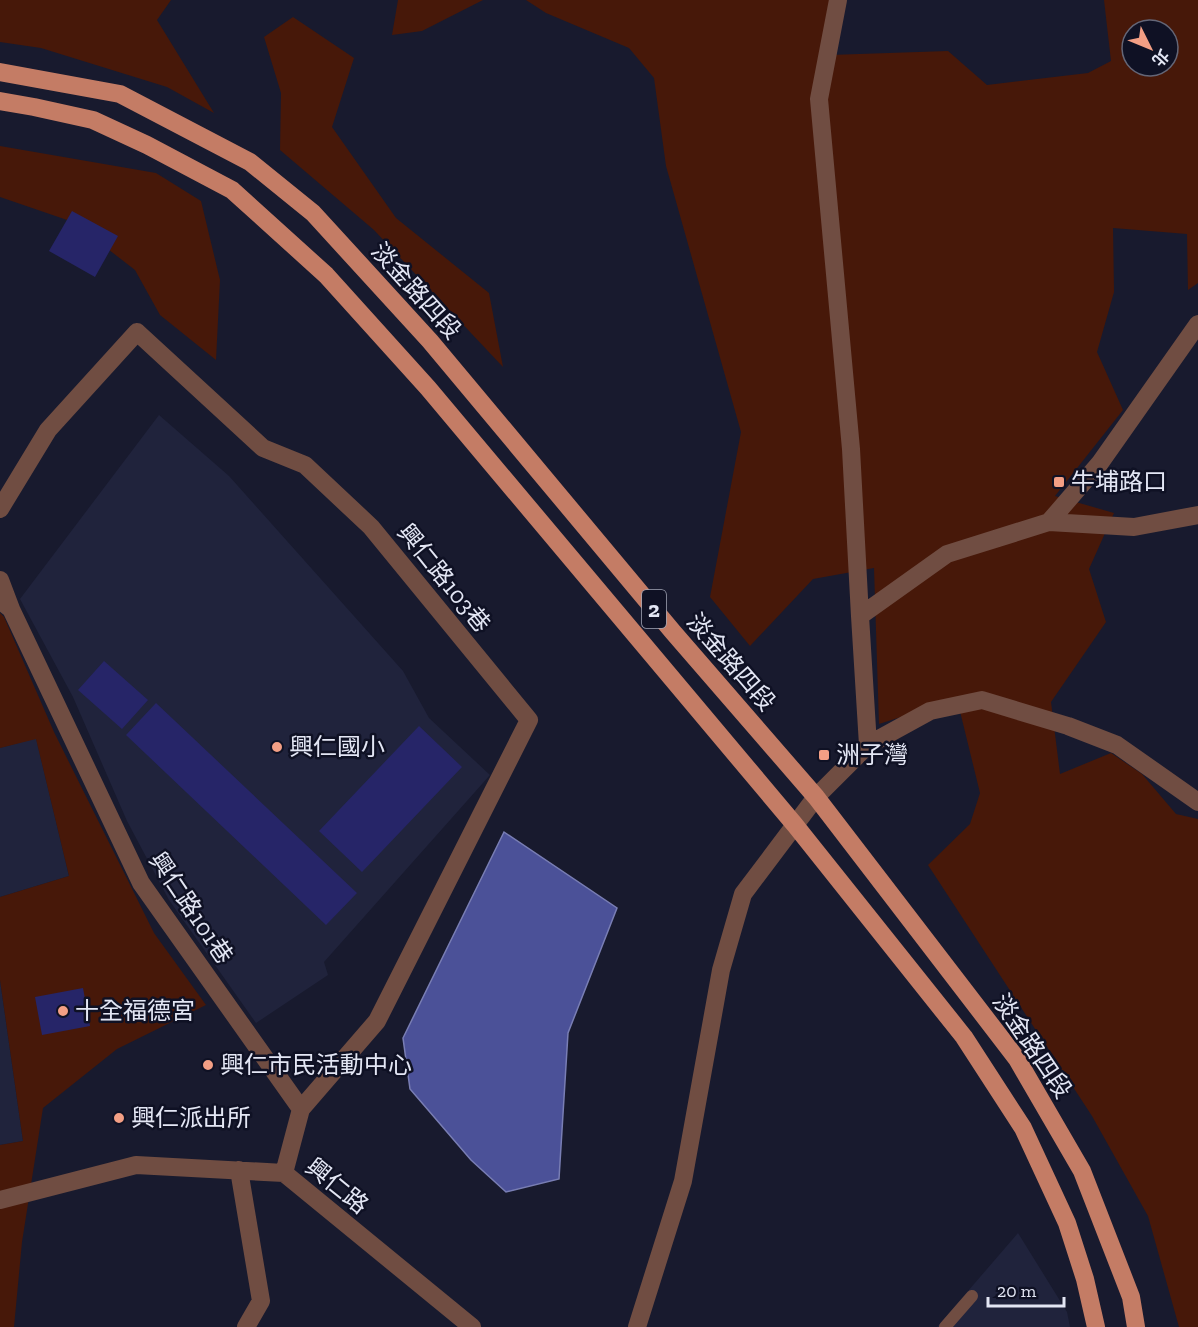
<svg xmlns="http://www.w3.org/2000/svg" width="1198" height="1327" font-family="'Zilla Slab','Noto Sans TC',serif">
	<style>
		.built { fill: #20233c }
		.green { fill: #471809; fill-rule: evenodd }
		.water { fill: #4b5198; stroke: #797eb4; stroke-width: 1.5 }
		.building { fill: #262568 }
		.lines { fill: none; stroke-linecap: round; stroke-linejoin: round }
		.lane { stroke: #704d42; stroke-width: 12 }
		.street { stroke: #704d42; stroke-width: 18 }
		.primary { stroke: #c47c65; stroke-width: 18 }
		.poi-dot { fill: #f39f85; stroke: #0f1124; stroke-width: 2 }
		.labels { text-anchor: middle; stroke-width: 5; stroke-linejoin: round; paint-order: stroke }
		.shield { fill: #0f1124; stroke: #a3a6b6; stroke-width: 1.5 }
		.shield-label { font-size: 22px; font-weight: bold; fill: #e3e6f4 }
		.street-label { font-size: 24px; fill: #e3e6f4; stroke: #0f1124 }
		.poi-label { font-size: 24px; fill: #e3e6f4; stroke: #0f1124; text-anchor: start }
	</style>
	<rect width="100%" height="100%" fill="#181a2e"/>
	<!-- built -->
	<path class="built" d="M159 415 229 476 403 671 429 718 490 775 324 962 328 975 256 1023 169 900 127 821 73 697 20 599Z
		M36 738 69 876 0 897V748Z
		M0 980 23 1141 0 1145Z
		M1018 1233 1067 1312 1070 1327H937Z"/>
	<!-- green -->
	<path class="green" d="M0 0H171L157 20 214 113 167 87 41 48 0 42Z
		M398 0H483L422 31 392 35Z
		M526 0H837L830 55 948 51 987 85 1088 73 1111 61 1104 0H1198V283L1188 290 1187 234 1113 228 1114 292 1097 352 1123 410 1055 496 1114 513 1089 569 1106 622 1051 702 1060 774 1111 753 1142 774 1176 814 1198 819V1327H1179L1148 1216 1092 1116 928 865 970 824 980 793 957 699 879 724 874 568 813 579 750 646 710 597 741 432 666 166 654 78 629 48 546 13ZM1132 30H1168V66H1132Z
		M293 17 354 58 332 127 396 218 489 293 503 367 374 230 280 150 281 93 264 37Z
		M0 146 156 173 201 201 220 280 216 360 160 315 135 270 73 222 0 197Z
		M0 613 4 617 54 732 154 933 206 1005 117 1049 43 1108 22 1242 14 1327H0V1145L23 1141 0 980V897L69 876 36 739 0 748Z"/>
	<!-- water -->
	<path class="water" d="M504 832 617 908 568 1033 559 1179 506 1192 471 1160 410 1089 403 1038Z"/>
	<!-- building -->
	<path class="building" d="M72 211 118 236 95 277 49 251Z
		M104 661 148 700 122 729 78 690Z
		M156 703 357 893 326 925 126 735Z
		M419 726 462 767 362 872 319 831Z
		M83 988 90 1026 42 1035 35 997Z"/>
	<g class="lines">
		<!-- lane -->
		<path class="lane" d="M945 1327 972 1296"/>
		<!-- street -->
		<path class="street" d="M838 0 819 99 851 449 860 616
			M0 509 48 430 137 332 263 448 305 465 371 527 529 720 377 1021 301 1109
			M1049 522 1134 527 1198 515
			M0 580 11 609
			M0 600 11 609 141 883 301 1109 284 1173
			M868 745 930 711 982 700 1068 726 1117 745 1198 802
			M239 1170 261 1301 246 1327
			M0 1200 136 1165 284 1173 472 1327
			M637 1327 683 1181 721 970 743 894 816 797 868 745 860 616 947 554 1049 522 1100 463 1198 324"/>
		<!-- primary -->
		<path class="primary" d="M0 72 120 94 250 162 313 213 430 341 673 632 816 797 1017 1059 1082 1171 1131 1297 1136 1327
			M0 101 34 107 93 120 147 145 232 190 326 275 428 388 795 825 964 1037 1023 1128 1067 1223 1085 1279 1096 1327"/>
	</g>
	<!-- markers -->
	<g class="poi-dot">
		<rect x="1053" y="476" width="12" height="12" rx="3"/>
		<circle cx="277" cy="747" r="6"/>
		<rect x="818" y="749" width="12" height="12" rx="3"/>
		<circle cx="63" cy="1011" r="6"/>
		<circle cx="208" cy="1065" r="6"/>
		<circle cx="119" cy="1118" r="6"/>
	</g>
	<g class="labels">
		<!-- shield labels -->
		<rect class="shield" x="642" y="590" width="24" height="38" rx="4.5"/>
		<g class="shield-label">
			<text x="654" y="617">2</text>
		</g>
		<!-- street labels -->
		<g class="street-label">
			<text transform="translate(416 291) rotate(48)" y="8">淡金路四段</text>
			<text transform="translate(444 578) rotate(51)" y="8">興仁路103巷</text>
			<text transform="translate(731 662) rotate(49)" y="8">淡金路四段</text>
			<text transform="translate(191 908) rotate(56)" y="8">興仁路101巷</text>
			<text transform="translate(1032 1046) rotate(56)" y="8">淡金路四段</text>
			<text transform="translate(337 1186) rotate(39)" y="8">興仁路</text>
		</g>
		<!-- poi labels -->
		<g class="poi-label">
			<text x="1071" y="490">牛埔路口</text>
			<text x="289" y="755">興仁國小</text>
			<text x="836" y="763">洲子灣</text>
			<text x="75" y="1019">十全福德宮</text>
			<text x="220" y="1073">興仁市民活動中心</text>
			<text x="131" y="1126">興仁派出所</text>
		</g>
	</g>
	<!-- north arrow -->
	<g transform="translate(1150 48) rotate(133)"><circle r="28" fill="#0f1124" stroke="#646677" stroke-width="1.5"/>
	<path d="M0-4.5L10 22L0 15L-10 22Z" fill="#f39f85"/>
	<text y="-9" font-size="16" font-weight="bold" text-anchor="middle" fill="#e3e6f4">北</text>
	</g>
	<!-- scale -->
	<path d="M988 1297v9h76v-9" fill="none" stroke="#e3e6f4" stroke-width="3"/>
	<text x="997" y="1297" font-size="18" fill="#e3e6f4" stroke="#0f1124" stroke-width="4.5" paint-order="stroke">20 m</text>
</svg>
